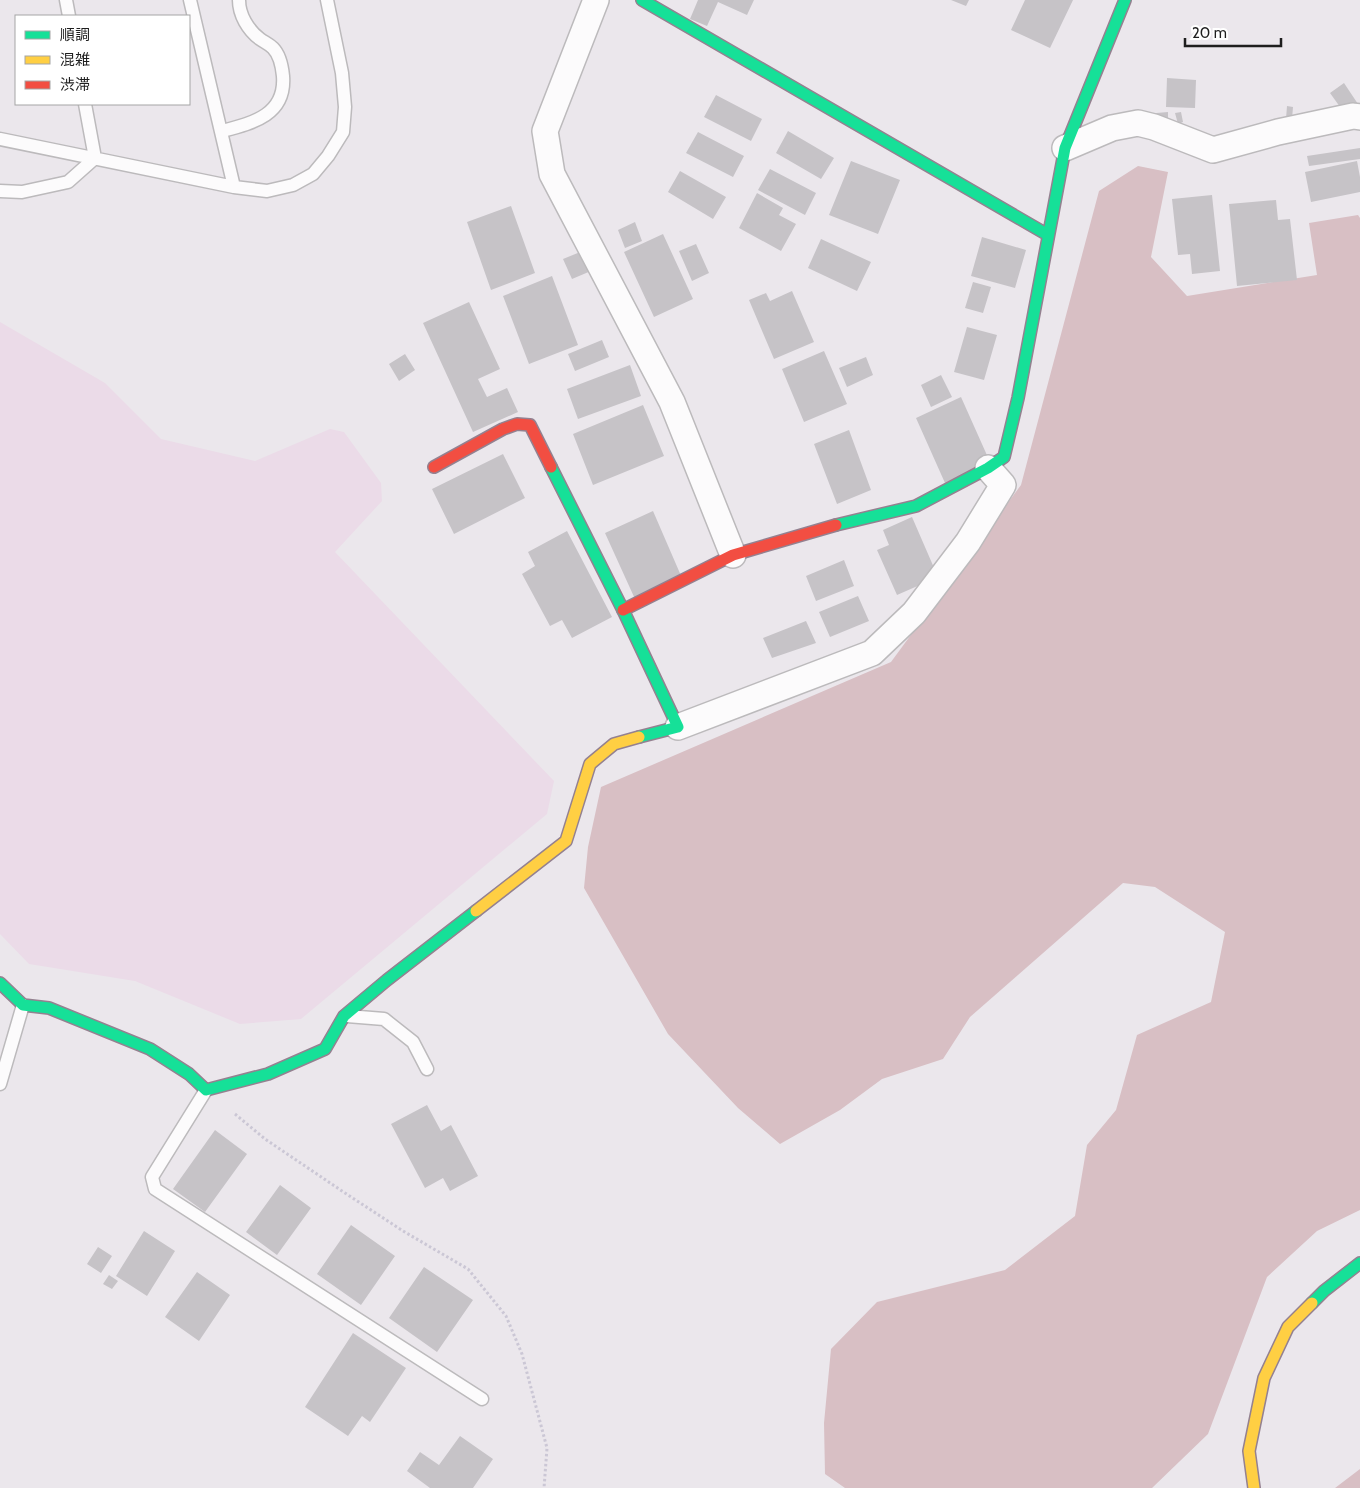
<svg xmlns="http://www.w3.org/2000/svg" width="1360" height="1488" font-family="Cabin,'Noto Sans JP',sans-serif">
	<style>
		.farmland { fill: #ebdbe8 }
		.forest { fill: #d8bfc4 }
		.building { fill: #c6c3c7 }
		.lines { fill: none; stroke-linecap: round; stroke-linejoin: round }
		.lane-casing { stroke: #bcbabc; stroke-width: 15 }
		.street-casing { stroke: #bcbabc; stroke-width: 28 }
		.fast-casing { stroke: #948190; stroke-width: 14 }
		.slow-casing { stroke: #948190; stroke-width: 14 }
		.jam-casing { stroke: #948190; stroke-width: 14 }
		.path { stroke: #cbc7d5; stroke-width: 3; stroke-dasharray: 2.5 2.5; stroke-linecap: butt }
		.lane { stroke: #fcfbfc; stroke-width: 12 }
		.street { stroke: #fcfbfc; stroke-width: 25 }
		.fast { stroke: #16e098; stroke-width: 11 }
		.slow { stroke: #ffcf43; stroke-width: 11 }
		.jam { stroke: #f24e42; stroke-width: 11 }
	</style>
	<rect width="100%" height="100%" fill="#ebe7ec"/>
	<!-- farmland -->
	<path class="farmland" d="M0 322 105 383 161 439 255 461 330 429 344 432 381 483 382 501 335 552 554 781 547 814 301 1019 240 1024 135 981 29 964 0 934Z"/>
	<!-- forest -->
	<path class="forest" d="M1138 166 1168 172 1151 257 1187 296 1317 275 1309 223 1358 215 1360 218V1210L1317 1231 1267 1277 1208 1434 1152 1488H845L825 1474 824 1423 831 1349 877 1302 1005 1270 1075 1216 1087 1145 1116 1110 1137 1035 1211 1002 1225 932 1155 887 1123 883 970 1017 943 1059 882 1079 840 1110 780 1144 738 1108 668 1034 584 888 588 847 601 787 891 662 1021 485 1099 191Z
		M1360 1469V1488H1335Z"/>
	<!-- building -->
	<path class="building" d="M698 0H754L747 15 718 2 707 26 690 19Z
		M951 0H969L966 6Z
		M1025 0H1073L1050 48 1011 30Z
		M1167 78 1196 80 1195 108 1166 107Z
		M1344 83 1360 107 1353 125 1330 93Z
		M716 95 762 119 751 141 704 117Z
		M1287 106 1293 107 1292 119H1286Z
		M1168 112V120L1145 114Z
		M1181 112 1183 122 1178 124 1175 113Z
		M788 131 834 158 821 179 776 153Z
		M698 132 744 156 733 177 686 153Z
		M1360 148V159L1309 166 1307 156Z
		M851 161 900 180 878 234 829 215Z
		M1357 161 1360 177V192L1311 202 1305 172Z
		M770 169 816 193 805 215 758 190Z
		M680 171 726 197 713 219 668 192Z
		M757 193 783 208 779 215 796 224 781 251 739 228Z
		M1212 195 1220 271 1192 274 1190 254 1178 255 1172 199Z
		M1276 200 1278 220 1290 219 1297 280 1237 286 1229 204Z
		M511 206 535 273 491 290 467 222Z
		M635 222 642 241 625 248 618 230Z
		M663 234 693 299 654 317 624 252Z
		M982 237 1026 250 1015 288 971 276Z
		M821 239 871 262 857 291 808 268Z
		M696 244 709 273 692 281 679 251Z
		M590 248 598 268 572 279 563 259Z
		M552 276 578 345 529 364 503 296Z
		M973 282 991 287 983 313 965 308Z
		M792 291 814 342 774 359 749 300 766 293 770 301Z
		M469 302 500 369 478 379 487 397 507 388 518 412 473 432 423 323Z
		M967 327 997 335 984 380 954 372Z
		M602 340 609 357 575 371 568 354Z
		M824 351 847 404 804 422 782 369Z
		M405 354 415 370 399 381 389 364Z
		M866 357 873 375 847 387 839 368Z
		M630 365 641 396 578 419 567 389Z
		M941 375 952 397 931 407 921 385Z
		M961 397 990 462 945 483 916 418Z
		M643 405 664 456 593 485 573 434Z
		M849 430 871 490 837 504 814 444Z
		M503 454 525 498 454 534 432 489Z
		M653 511 682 578 635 599 605 533Z
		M912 517 938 577 897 595 877 550 889 545 883 530Z
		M567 531 612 617 572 638 562 620 550 626 522 574 535 566 528 552Z
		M844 560 854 586 816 601 806 576Z
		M858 596 869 621 830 637 819 612Z
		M806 621 816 643 772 658 763 638Z
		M427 1105 441 1131 451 1125 478 1176 450 1191 443 1178 425 1188 391 1124Z
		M215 1130 247 1154 205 1212 173 1189Z
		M280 1185 311 1208 277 1255 246 1232Z
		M351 1225 395 1256 361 1305 317 1274Z
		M144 1231 175 1251 147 1296 116 1276Z
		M98 1247 112 1256 101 1273 87 1264Z
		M424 1267 473 1300 437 1352 389 1318Z
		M197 1272 230 1295 199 1341 165 1317Z
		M109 1275 118 1281 112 1289 103 1284Z
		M353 1333 406 1368 370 1422 362 1416 348 1436 305 1407Z
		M460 1436 493 1459 473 1488H430L407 1471 420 1452 439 1465Z"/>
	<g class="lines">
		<!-- lane casing -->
		<g class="lane-casing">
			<path id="lane" d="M66 0 69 16
				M190 0 234 187
				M222 131C253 123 286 115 283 76 282 66 280 55 273 48 269 44 264 42 260 39 248 30 239 15 239 0
				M0 139 234 187 267 191 293 185 313 174 328 156 343 132 345 107 342 73 327 0
				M0 191 22 192 68 182 95 158 85 104
				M347 1016 384 1019 413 1042 427 1069
				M0 1084 23 1005
				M206 1090 152 1177 155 1189 482 1399"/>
		</g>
		<!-- street casing -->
		<g class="street-casing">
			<path id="street" d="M596 0 545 131 552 174 672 402 733 555
				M1065 148 1112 128 1138 123 1154 127 1213 150 1278 132 1353 116 1360 117
				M678 727 872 653 914 613 968 542 1003 485 988 468"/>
		</g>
		<!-- fast casing -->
		<g class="fast-casing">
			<path id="fast" d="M642 0 1048 235
				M551 467 623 610 678 727 639 737
				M836 525 916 506 988 468 1004 457 1018 398 1065 148 1125 0
				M0 983 23 1005 49 1008 150 1049 189 1074 206 1090 268 1074 325 1049 344 1016 387 980 476 911
				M1312 1303 1324 1291 1360 1263"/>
		</g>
		<!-- slow casing -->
		<g class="slow-casing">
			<path id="slow" d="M476 911 566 841 590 764 614 744 639 737
				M1254 1488 1249 1451 1264 1378 1288 1327 1312 1303"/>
		</g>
		<!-- jam casing -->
		<g class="jam-casing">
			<path id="jam" d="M434 467 503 429 517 424 530 425 551 467
				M623 610 733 555 836 525"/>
		</g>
		<!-- path -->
		<path class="path" d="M235 1114 265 1139 342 1191 403 1231 468 1269 506 1316 522 1354 547 1448 544 1488"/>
		<!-- lane -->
		<use href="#lane" class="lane"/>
		<!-- street -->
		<use href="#street" class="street"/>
		<!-- fast -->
		<use href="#fast" class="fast"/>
		<!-- slow -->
		<use href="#slow" class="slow"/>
		<!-- jam -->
		<use href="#jam" class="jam"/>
	</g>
	<!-- legend -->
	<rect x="15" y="15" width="175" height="90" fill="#ffffff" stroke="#a5a5a5"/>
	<rect x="25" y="31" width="25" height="8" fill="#16e098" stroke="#a5a5a5"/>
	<text x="60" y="40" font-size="15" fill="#1e1e1e">順調</text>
	<rect x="25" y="56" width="25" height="8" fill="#ffcf43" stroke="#a5a5a5"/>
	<text x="60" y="65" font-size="15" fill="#1e1e1e">混雑</text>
	<rect x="25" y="81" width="25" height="8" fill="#f24e42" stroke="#a5a5a5"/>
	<text x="60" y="90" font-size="15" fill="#1e1e1e">渋滞</text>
	<!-- scale -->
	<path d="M1185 38v8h96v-8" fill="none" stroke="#1e1e1e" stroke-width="2.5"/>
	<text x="1192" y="38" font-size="15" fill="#1e1e1e" stroke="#ffffff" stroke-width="4" paint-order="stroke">20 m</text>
</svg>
